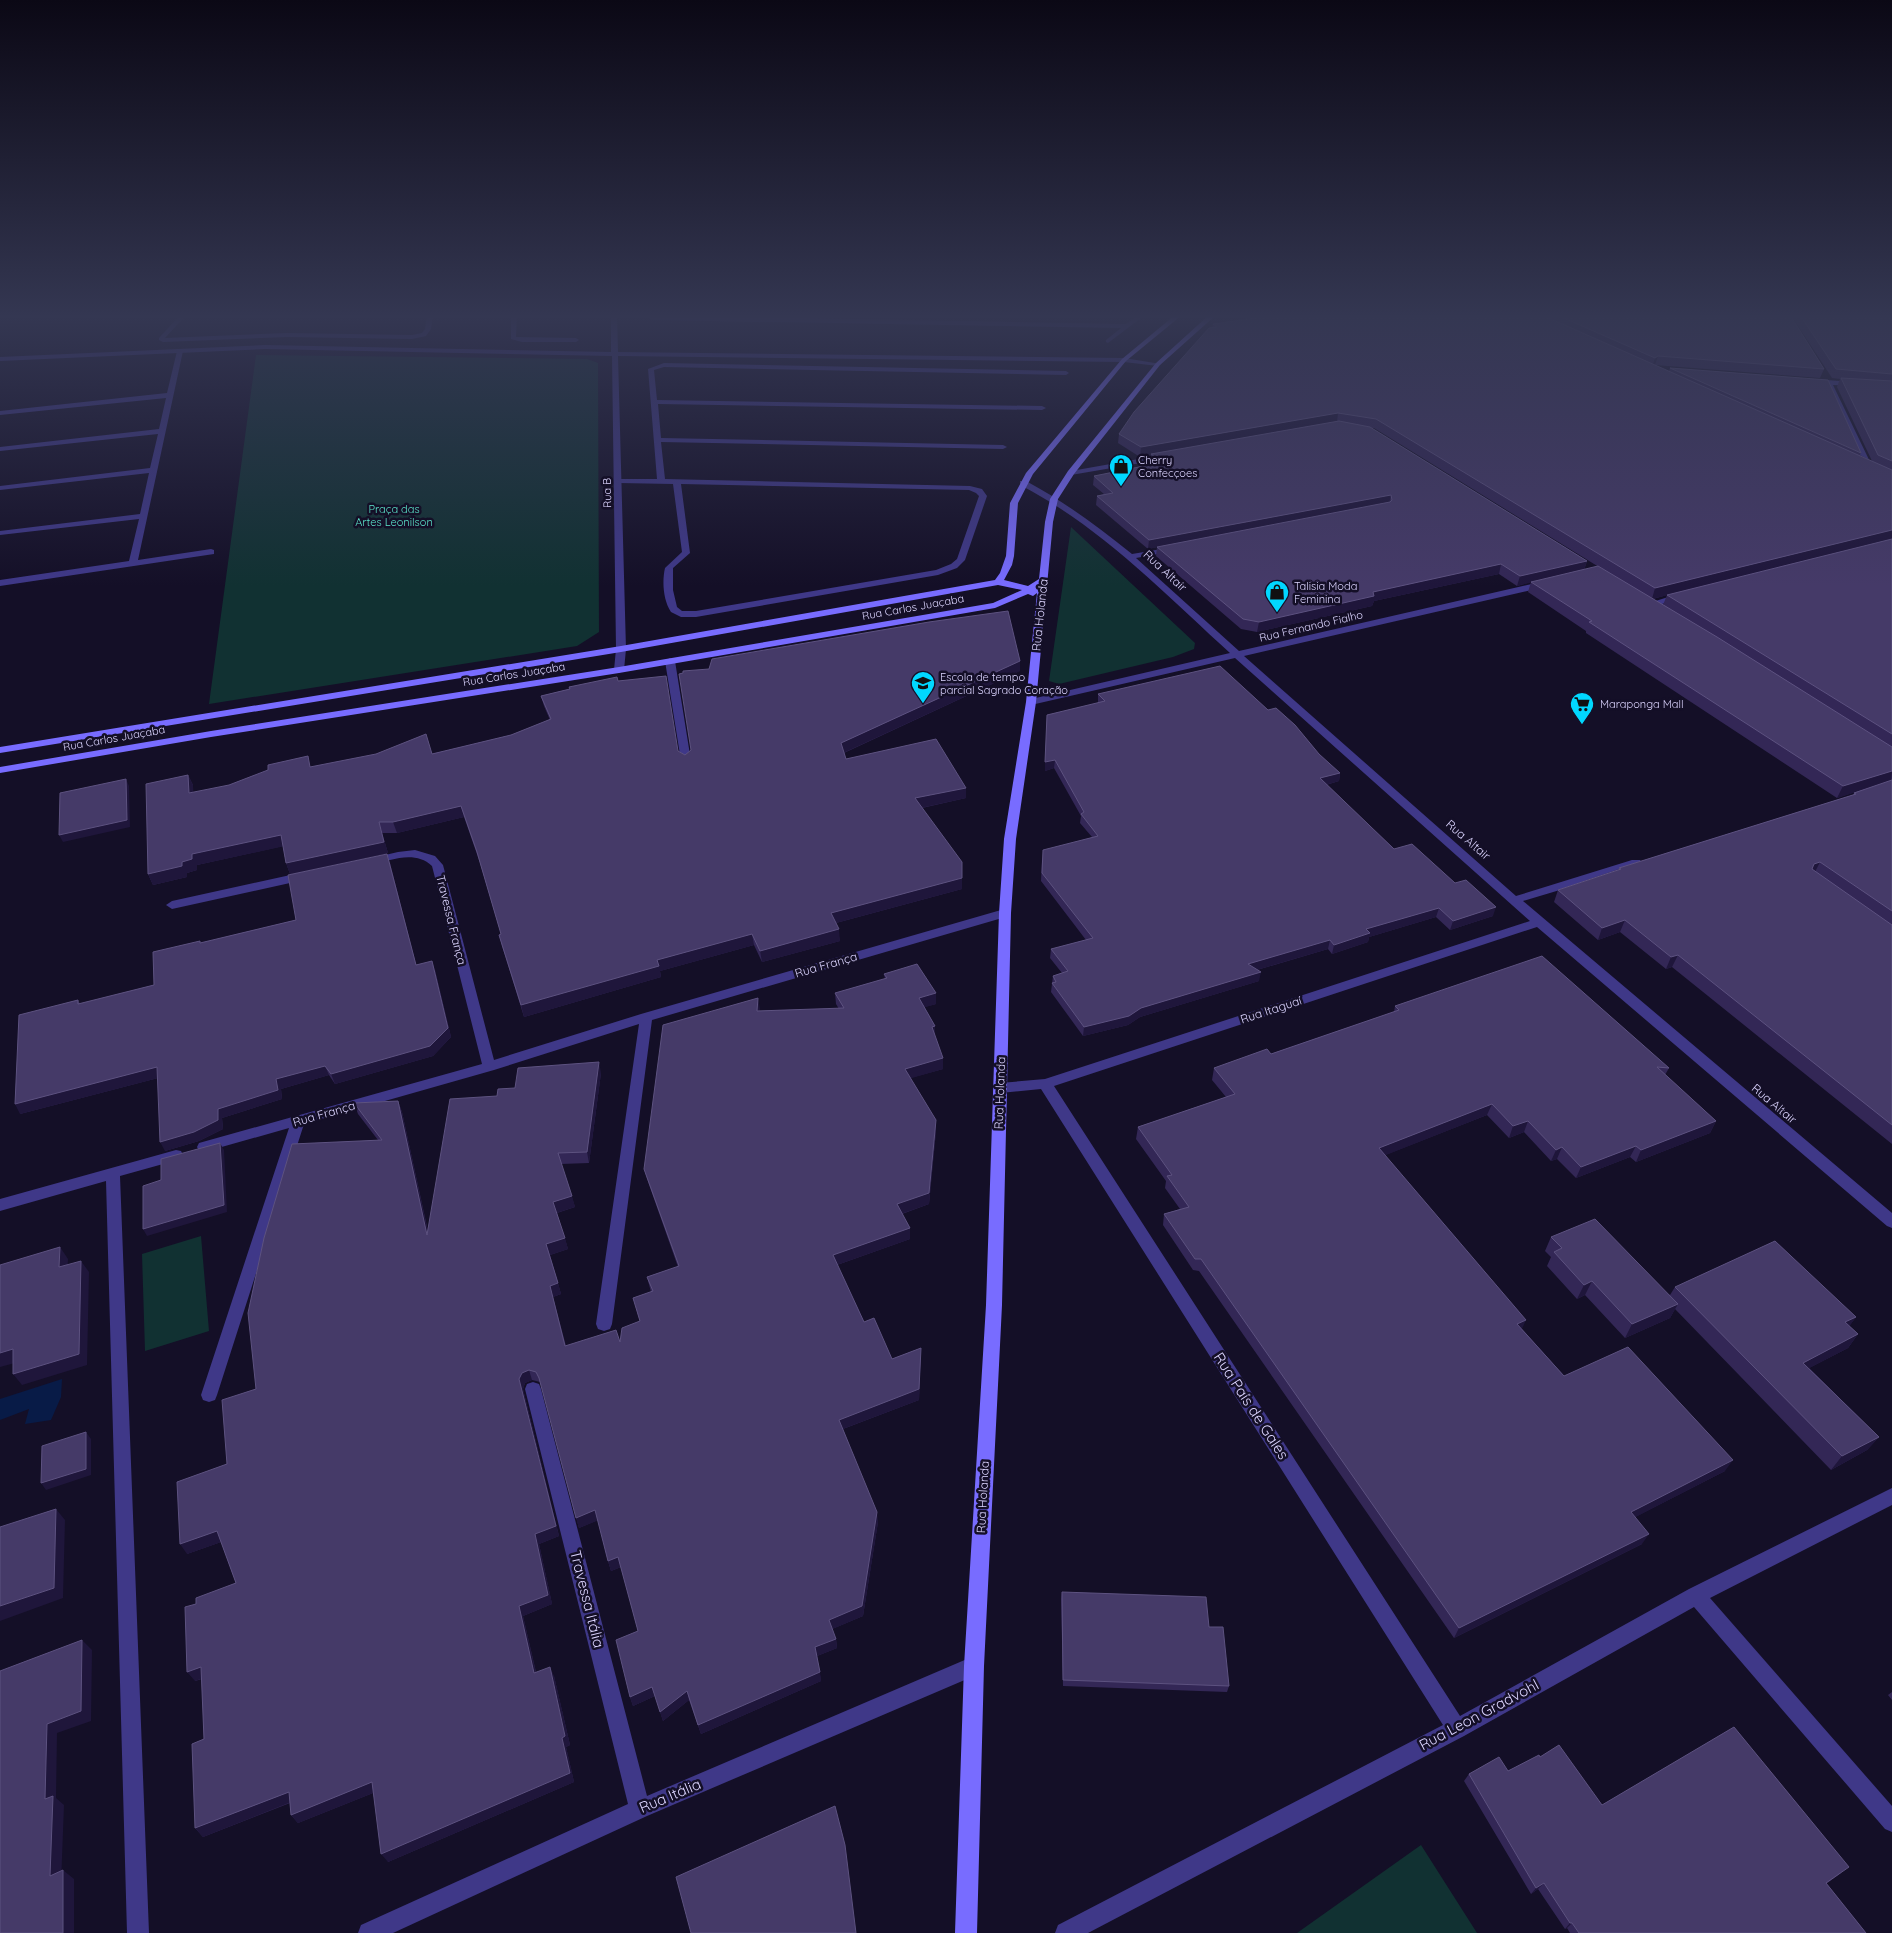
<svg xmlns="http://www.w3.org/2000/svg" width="1892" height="1933" font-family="Quicksand,sans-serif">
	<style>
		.green { fill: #113132 }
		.water { fill: #081b47 }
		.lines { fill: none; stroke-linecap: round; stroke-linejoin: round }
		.lane { fill: #3f3888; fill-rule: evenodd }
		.street { fill: #3f3888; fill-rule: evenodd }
		.secondary { fill: #786cff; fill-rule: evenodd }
		.wall { fill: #332756; fill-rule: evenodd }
		.shaded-wall { fill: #1f163b }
		.building { fill: #453a68; stroke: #5d5280 }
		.labels { text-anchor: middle; stroke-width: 5; stroke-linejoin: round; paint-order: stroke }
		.far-poi-label { font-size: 11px; fill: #dcd5ff; stroke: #140f27; text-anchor: start }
		.far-street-label { font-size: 11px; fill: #dcd5ff; stroke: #140f27 }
		.far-park-label { font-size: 11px; fill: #5ce4ca; stroke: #140f27 }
		.street-label { font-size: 12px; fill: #dcd5ff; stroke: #140f27 }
		.near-street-label { font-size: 15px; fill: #dcd5ff; stroke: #140f27 }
	</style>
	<rect width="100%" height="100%" fill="#140f27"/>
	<!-- green -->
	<path class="green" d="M256 355 587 359 598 363 599 632 577 646 209 704Z
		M1071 527 1195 643 1194 649 1173 657 1059 684 1049 681Z
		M201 1236 209 1331 145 1351 142 1254Z
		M1421 1845 1477 1933H1297Z"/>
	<!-- water -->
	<path class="water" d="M62 1379 61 1397 51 1420 25 1424 29 1409 0 1420V1399Z"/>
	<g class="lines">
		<!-- lane -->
		<path class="lane" d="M180 315H186L165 338 287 333 412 335 422 333 425 329 427 315H433L431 329 426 336 412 339 287 337 163 342 159 340V338Z
			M511 315H517L516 337 576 338 579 340 576 342H522L511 339Z
			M643 315 1126 324 1138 315H1145L1108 343 1106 342V340L1121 328 654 320Z
			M180 349 183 351 138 560 211 549 214 550V554L0 586V580L129 561 139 519 0 535V531L140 514 149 473 0 490V486L150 468 158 434 0 451V447L159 429 166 398 0 415V411L167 393 177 351Z
			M664 363 1066 371 1069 373 1066 375 664 367 654 370 657 400 1042 406 1046 408 1042 410 658 404 661 438 1003 445 1007 447 1003 449 661 442 665 479 970 486 982 489 987 496 965 560 957 568 938 575 696 617H681L671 612C663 600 662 581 665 568L682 552 673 484 619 483 615 481 619 479H657L648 369ZM681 484 969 490 976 493 979 496 957 559 951 564 936 570 696 611H682L677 607 673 590V568L690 553Z
			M1681 593 1685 596 1684 598 1651 607 1646 604Z
			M670 658 675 661 691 761 686 764 681 761 665 661Z"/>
		<!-- street -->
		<path class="street" d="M611 315H617L618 352 1124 358 1161 364 1158 366 1124 362 618 356 626 649 624 670 619 673 614 670 616 649 612 356 265 349 0 361V357L265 345 611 352Z
			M1812 379 1854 382 1857 384 1854 386 1833 385 1873 468 1872 470 1865 468 1826 384 1810 382 1809 381Z
			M1167 454 1171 456 1170 458 1071 475 1067 473 1071 471Z
			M1020 481H1026C1065 502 1097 526 1132 554L1174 547V551L1136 558 1239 651 1545 581 1549 584 1545 587 1244 656 1516 896 1632 860H1640L1642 863 1640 866 1523 901 1892 1213V1228L1887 1226 1537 927 1054 1086 1460 1716 1689 1589 1892 1488V1505L1710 1598 1892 1806V1832L1885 1829 1694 1607 1464 1736 1088 1933H1055L1058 1925 1443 1725 1041 1089 1000 1093 995 1092 993 1088 995 1084 1000 1083 1045 1079 1530 921 1235 658 1031 705 1027 704V700L1230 653C1164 593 1100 526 1020 485Z
			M415 850 435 856 443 865 494 1060 641 1014 1001 910H1009L1011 913 1009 916 652 1020 612 1324 610 1329 604 1331 598 1329 596 1324 639 1024 494 1070 304 1124 217 1395 215 1400 209 1402 203 1400 201 1395 289 1128 204 1152 199 1151 197 1147 199 1143 482 1064 432 866C415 850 391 860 372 865L366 861 368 859 398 852Z
			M304 872 308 873 310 876 308 879 172 909 166 905 172 901Z
			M176 1150 181 1151 183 1155 181 1159 120 1176 149 1933H127L106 1181 0 1211V1199Z
			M533 1382 539 1384 541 1389 647 1796 974 1656 981 1659 984 1666 981 1673 647 1816 393 1933H358L361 1925 628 1804 525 1389 527 1384Z"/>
		<!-- secondary -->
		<path class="secondary" d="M1175 315H1182L1126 361 1033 474 1018 503 1014 556 1012 565 1004 580 1028 586 1039 579 1045 522 1050 499 1068 471 1156 363 1209 315H1216L1160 365 1074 474 1058 499 1053 522 1036 702 1016 839 1011 913 1002 1305 984 1666 977 1933H955L964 1666 986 1305 999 913 1004 839 1026 702 1037 593 1033 596 1028 594 995 608 619 673 211 737 0 773V767L211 731 619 667 993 603 1022 590 998 585 621 652 0 753V747L621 646 995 580 1000 573 1006 556 1010 503 1026 473 1122 359Z"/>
	</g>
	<!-- wall -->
	<path class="wall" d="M1242 315H1790L1824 369 1820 378 1655 365 1669 371 1670 368 1861 453 1860 455 1872 461 1837 387 1840 379 1832 378 1791 315H1892V1144L1672 967 1666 969 1620 932 1598 940 1554 902 1558 890 1619 869V868L1853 795 1854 793 1858 791 1837 798 1586 633V631L1528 592 1531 582 1517 586 1499 574 1374 601 1372 606 1257 632 1241 629 1156 556 1157 547 1148 549 1096 505 1097 496 1104 494 1093 485 1094 476 1152 464 1150 463 1151 455 1140 457 1118 443 1119 434 1212 327 1213 324 1252 318ZM1371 428H1374L1607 572 1584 570 1587 561ZM1667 595 1663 605 1653 599Z
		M1020 671 844 753 846 759 966 798 922 808 962 889 836 923 840 941 762 962 754 945 660 971 661 977 524 1017 502 946 499 935 501 934 480 863 464 817 397 833H382L388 853 290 874 286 863 283 846 197 865V870L187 873V877L153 885 148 874 188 775 193 785V793L312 767 432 754 511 735 550 720 544 706 541 696 569 689V687L618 681 678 751 685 755Z
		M1098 694 1268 710 1340 773 1339 781 1326 785 1394 849 1455 883 1493 916 1450 930 1436 917 1369 937 1368 942 1332 954 1328 949 1257 970 1259 981 1140 1017 1128 1025 1083 1036 1051 992 1053 976 1062 973 1050 958 1051 949 1086 940 1041 881 1042 859 1092 837 1080 823 1081 816 1054 768 1045 771 1047 715 1098 703Z
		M390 863 416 965 435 970 451 1037 433 1056 335 1084 329 1075 281 1089 282 1099 222 1118 223 1129 199 1141 165 1151 158 1078 20 1114 78 1000 80 1004 154 985 201 943 296 920Z
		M884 974 936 1004 924 1007 935 1026V1036L943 1069 910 1078 936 1131 929 1204 902 1214 910 1228V1239L837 1265 864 1322 892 1359 921 1348 919 1400 843 1429 878 1522 863 1616 832 1629 836 1639 837 1648 817 1656 821 1681 701 1734 689 1700 663 1721 655 1696 633 1706 630 1697 638 1631 621 1567 611 1571 608 1561 598 1520 579 1528 541 1385 540 1382 532 1380 525 1383 523 1389 559 1536 539 1544 552 1604 523 1616 536 1672 554 1676 570 1745 566 1747 574 1782 388 1862 373 1793 298 1823 291 1815 290 1803 203 1837 195 1828 204 1739 202 1679 195 1681 196 1604 236 1583 221 1542 187 1554 227 1464 256 1389 378 1140 358 1114 354 1103 398 1101 402 1112 428 1231 497 1096 515 1088 601 1073 589 1163 561 1164 575 1207 557 1213 568 1249 550 1255 561 1294 553 1297 566 1346 620 1342 640 1322 633 1298 651 1292 647 1277 678 1267 647 1179 644 1169 760 1009 759 1011 839 1009 836 1004 835 993 885 979Z
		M1395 1006 1669 1068 1665 1075 1716 1121 1710 1133 1636 1162 1630 1157 1576 1178 1557 1159 1551 1161 1524 1132 1509 1138 1487 1115 1385 1155 1522 1329 1564 1376 1725 1471 1635 1517 1642 1544 1454 1638 1199 1271 1193 1270 1163 1225 1164 1214 1180 1209 1165 1188 1166 1181 1136 1139 1138 1127 1226 1097 1212 1080 1214 1068 1271 1054 1394 1012Z
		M1551 1237 1670 1295 1675 1287 1856 1317 1849 1326 1858 1334 1848 1348 1809 1368 1879 1437 1867 1450 1831 1470 1675 1309 1670 1318 1625 1338 1585 1295 1577 1299 1547 1266 1551 1257 1545 1251Z
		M1062 1592 1209 1627 1229 1686 1227 1692 1063 1686 1061 1599Z
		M1892 1692V1700L1888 1695Z
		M1540 1757 1602 1805 1841 1873 1826 1884 1866 1933H1570L1567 1928 1565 1929 1538 1889 1531 1894 1464 1781 1469 1774 1508 1771Z"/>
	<!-- shaded-wall -->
	<path class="shaded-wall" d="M1658 356 1655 365 1652 367 1655 358Z
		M1338 413 1337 422 1140 457 1141 447Z
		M1391 495 1389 504 1148 549 1149 540Z
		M1892 530V539L1652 599 1655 588Z
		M1587 561 1584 570 1517 586 1520 576Z
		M1501 564 1499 574 1374 601 1372 606 1257 632 1259 622 1373 592Z
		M1020 661V671L841 754V743Z
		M1055 760 1054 768 1045 771V762Z
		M1892 771 1891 781 1837 798 1843 786Z
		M1340 773 1339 781 1318 787 1320 778Z
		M188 775 193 785 194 804 189 793Z
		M126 779 129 786 130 827 63 842 59 835Z
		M966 788V798L916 809 915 798Z
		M461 806 464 817 397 833 393 822Z
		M379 822 388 853 290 874 286 863Z
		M281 835 285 846 197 865V870L187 873V877L153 885 148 874 182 862 192 854Z
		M387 854 390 863 419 975 416 965Z
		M1820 862 1814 874 1807 876 1814 864Z
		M962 878V889L832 924 831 913Z
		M1496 907 1493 916 1450 930 1453 921Z
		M1439 908 1436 917 1369 937 1368 942 1332 954 1334 945 1366 929Z
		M1625 920 1620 932 1598 940 1602 928Z
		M839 929 840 941 762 962 760 951Z
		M752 934 754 945 660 971 661 977 524 1017 521 1005 657 960Z
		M1330 940 1328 949 1246 973 1248 964Z
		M1678 955 1672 967 1666 969 1671 957Z
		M432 961 435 970 451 1037 433 1056 335 1084 331 1074Z
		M1261 972 1259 981 1140 1017 1128 1025 1083 1036 1084 1027 1141 1008Z
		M936 993V1004L919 1009V998Z
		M758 998 760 1009 759 1022 757 1011Z
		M935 1026V1036L932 1027Z
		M943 1058V1069L905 1080V1069Z
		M599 1062 601 1073 589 1163 587 1152Z
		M325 1066 329 1075 281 1089 282 1099 222 1118 223 1129 199 1141 165 1151 160 1142 218 1109 276 1079Z
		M157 1067 162 1077 20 1114 15 1104Z
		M398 1101 402 1112 431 1246 427 1235Z
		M1492 1104 1487 1115 1376 1159 1379 1148Z
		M936 1120V1131L929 1204 898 1215 897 1204Z
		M1528 1121 1524 1132 1509 1138 1513 1126Z
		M1716 1121 1710 1133 1636 1162 1641 1150Z
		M220 1143 224 1150 227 1212 147 1236 143 1229Z
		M1636 1146 1630 1157 1576 1178 1581 1167Z
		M1562 1147 1557 1159 1551 1161 1556 1150Z
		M572 1196 575 1207 556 1213 553 1202Z
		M910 1228V1239L834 1266 833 1255Z
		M565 1238 568 1249 550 1255 546 1244Z
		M60 1247 68 1259 67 1278 59 1267Z
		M81 1261 89 1272 87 1365 22 1385 13 1374Z
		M1592 1281 1585 1295 1577 1299 1584 1285Z
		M558 1283 561 1294 553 1297 568 1357 550 1286Z
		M1678 1304 1670 1318 1625 1338 1632 1324Z
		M1856 1317 1846 1331 1845 1322Z
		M1526 1320 1521 1331 1517 1324Z
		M1858 1334 1848 1348 1794 1376 1803 1363Z
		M921 1348 919 1400 840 1430 839 1420Z
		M13 1349 22 1361 0 1367V1353Z
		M529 1370 532 1380 525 1383 523 1389 559 1536 539 1544 552 1604 523 1616 538 1682 534 1673 519 1606 535 1534 519 1379 522 1373Z
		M86 1432 91 1439V1475L46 1490 41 1483Z
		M1879 1437 1867 1450 1831 1470 1842 1456Z
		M1733 1460 1725 1471 1624 1523 1631 1512Z
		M56 1509 65 1520 63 1598 0 1621V1606Z
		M595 1510 599 1520 579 1528 576 1518Z
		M877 1512 878 1522 863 1616 830 1630 829 1620Z
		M217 1531 224 1541 187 1554 180 1544Z
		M1649 1534 1642 1544 1454 1638 1459 1628Z
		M618 1557 621 1567 611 1571 608 1561Z
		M836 1639 837 1648 817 1656 815 1647Z
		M82 1640 92 1650 91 1721 57 1733 56 1798 64 1805 61 1884 50 1876 45 1799 47 1724Z
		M201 1667 209 1676 195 1681 187 1672Z
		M550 1667 554 1676 570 1745 566 1747 574 1782 388 1862 381 1854 562 1738Z
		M820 1672 821 1681 701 1734 698 1725Z
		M652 1687 655 1696 633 1706 630 1697Z
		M687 1691 689 1700 663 1721 660 1712Z
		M372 1782 378 1791 298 1823 291 1815Z
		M289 1792 296 1800 203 1837 195 1828Z
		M63 1870 74 1879V1933H63Z
		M1544 1883 1538 1889 1531 1894 1536 1888Z
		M1570 1923H1572L1567 1928 1565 1929Z"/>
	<!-- building -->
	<path class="building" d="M1269 315H1542L1892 470V530L1655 588 1376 419 1338 413 1141 447 1119 434 1134 412 1209 328 1217 327 1213 324 1271 316Z
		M1557 315H1790L1824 369 1658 356 1655 358Z
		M1800 315H1892V374L1836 369Z
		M1670 368 1828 380 1861 453Z
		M1841 378 1892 381V461L1878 455Z
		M1339 421 1370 427 1587 561 1520 576 1501 564 1373 592 1374 596 1259 622 1243 619 1157 547 1390 502 1392 500 1391 495 1149 540 1097 496 1113 493 1094 476 1164 462 1151 454Z
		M1892 539V734L1667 595Z
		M1598 566 1717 637 1892 747V771L1843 786 1589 622 1592 621 1531 582Z
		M1008 611 1020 661 841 743 846 759 936 739 966 788 915 798 962 862V878L831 913 839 929 760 951 752 934 657 960 659 966 521 1005 499 935 501 934 477 852 461 806 393 822H379L384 842 286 863 281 835 192 854V859L182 862V866L148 874 146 784 188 775 189 793 229 785 268 770V765L308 756 310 767 376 754 426 734 432 754 511 735 551 719 541 696 570 689 569 687 617 677 618 681 666 676 678 751 685 755 691 750 679 674 683 673V671L709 669 712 659 929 622Z
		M1220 666 1268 710 1276 708 1295 725 1319 754 1340 773 1320 778 1394 849 1412 844 1455 883 1466 880 1496 907 1453 921 1439 908 1366 929 1370 933 1334 945 1330 940 1248 964 1261 972 1141 1008 1129 1016 1084 1027 1052 983 1056 982 1053 976 1068 971 1051 949 1093 938 1042 873 1043 850 1098 836 1081 814 1084 812 1055 760 1045 762 1047 715 1105 701 1098 694Z
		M126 779 127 820 59 835 60 793Z
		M1892 780V911L1820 862 1814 864 1812 869 1892 925V1125L1678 955 1671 957 1625 920 1602 928 1558 890 1621 869 1619 868 1856 794 1854 793Z
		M387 854 416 965 432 961 448 1028 430 1046 331 1074 325 1066 276 1079 278 1090 218 1109V1120L194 1132 160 1142 157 1067 15 1104 19 1015 78 1000V1004L154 985 153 952 200 941V943L296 920 288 875Z
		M1542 956 1669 1068 1657 1067 1716 1121 1641 1150 1636 1146 1581 1167 1562 1147 1556 1150 1528 1121 1513 1126 1492 1104 1379 1148 1526 1320 1517 1324 1564 1376 1628 1347 1733 1460 1631 1512 1649 1534 1459 1628 1201 1259H1195L1164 1214 1189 1207 1167 1176 1172 1175 1138 1127 1235 1094 1214 1068 1267 1049 1271 1054 1399 1010 1395 1006Z
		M917 964 936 993 919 998 935 1026 932 1027 943 1058 905 1069 936 1120 929 1193 897 1204 910 1228 833 1255 864 1322 874 1318 892 1359 921 1348 919 1389 839 1420 877 1512 862 1606 829 1620 836 1639 815 1647 820 1672 698 1725 687 1691 660 1712 652 1687 630 1697 616 1640 638 1631 618 1557 608 1561 595 1510 576 1518 539 1378 536 1372 529 1370 522 1373 519 1379 556 1526 535 1534 548 1595 519 1606 534 1673 550 1667 565 1736 562 1738 570 1773 381 1854 372 1782 291 1815 289 1792 195 1828 192 1744 204 1739 201 1667 187 1672 185 1607 196 1604V1598L236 1583 217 1531 180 1544 177 1482 227 1464 222 1400 256 1389 248 1313 264 1238 292 1144 382 1140 354 1103 398 1101 427 1235 450 1099 497 1096 498 1089 515 1088 518 1068 599 1062 587 1152 558 1153 572 1196 553 1202 565 1238 546 1244 558 1283 550 1286 565 1346 616 1330 620 1342 622 1328 640 1321 633 1298 653 1291 647 1277 679 1266 644 1169 663 1025 758 998 757 1011 844 1008 835 993 887 978 884 974Z
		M220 1143 224 1205 143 1229V1186L161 1180V1159Z
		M1595 1219 1678 1304 1632 1324 1592 1281 1584 1285 1554 1252 1562 1248 1551 1237Z
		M1775 1241 1856 1317 1845 1322 1858 1334 1803 1363 1879 1437 1842 1456 1675 1287Z
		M60 1247 59 1267 81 1261 79 1354 13 1374V1349L0 1353V1265Z
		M86 1432V1469L41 1483 42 1446Z
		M56 1509 54 1588 0 1606V1527Z
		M1062 1592 1206 1597 1209 1627H1223L1229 1686 1063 1680Z
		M82 1640 81 1711 47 1724 45 1799 53 1796 50 1876 63 1870V1933H0V1671Z
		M1734 1727 1849 1867 1826 1883 1866 1933H1579L1572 1923H1570L1544 1883 1536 1888 1469 1774 1499 1757 1508 1771 1539 1755 1540 1757 1559 1745 1602 1805Z
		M835 1806 845 1845 856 1933H691L676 1877Z"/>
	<!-- sky -->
	<linearGradient id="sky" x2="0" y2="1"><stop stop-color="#0b0815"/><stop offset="0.54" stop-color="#343752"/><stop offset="1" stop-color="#343752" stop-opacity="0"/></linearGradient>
	<rect width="1892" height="586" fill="url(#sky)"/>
	<!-- icons -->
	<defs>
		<g id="shop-pin" transform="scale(1.25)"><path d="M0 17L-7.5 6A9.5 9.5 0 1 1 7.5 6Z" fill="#01d7ff" stroke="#140f27"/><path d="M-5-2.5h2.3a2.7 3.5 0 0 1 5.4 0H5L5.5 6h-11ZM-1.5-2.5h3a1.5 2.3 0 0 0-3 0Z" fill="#111"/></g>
		<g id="school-pin" transform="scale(1.25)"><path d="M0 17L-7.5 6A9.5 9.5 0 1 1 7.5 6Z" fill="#01d7ff" stroke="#140f27"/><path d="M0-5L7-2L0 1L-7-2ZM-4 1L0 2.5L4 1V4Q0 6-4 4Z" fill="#111"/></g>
		<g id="supermarket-pin" transform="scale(1.25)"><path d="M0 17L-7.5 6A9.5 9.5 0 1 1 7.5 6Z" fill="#01d7ff" stroke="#140f27"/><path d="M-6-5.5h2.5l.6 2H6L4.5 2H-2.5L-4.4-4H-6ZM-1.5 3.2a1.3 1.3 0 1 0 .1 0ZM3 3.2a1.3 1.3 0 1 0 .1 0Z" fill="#111"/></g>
	</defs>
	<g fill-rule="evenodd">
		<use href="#shop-pin" x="1121" y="466"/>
		<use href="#shop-pin" x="1277" y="592"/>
		<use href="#school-pin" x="923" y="683"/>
		<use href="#supermarket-pin" x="1582" y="704"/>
	</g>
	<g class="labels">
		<!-- far-poi labels -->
		<g class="far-poi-label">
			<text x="1138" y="464">Cherry<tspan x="1138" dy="13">Confecçoes</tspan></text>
			<text x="1294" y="590">Talisia Moda<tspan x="1294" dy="13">Feminina</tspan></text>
			<text x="940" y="681">Escola de tempo<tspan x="940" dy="13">parcial Sagrado Coração</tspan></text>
			<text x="1600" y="708">Maraponga Mall</text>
		</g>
		<!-- far-street labels -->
		<g class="far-street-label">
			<text transform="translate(607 493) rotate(-91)" y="4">Rua B</text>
			<text transform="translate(913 607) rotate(-10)" y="4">Rua Carlos Juaçaba</text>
			<text transform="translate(1311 626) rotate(-13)" y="4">Rua Fernando Fialho</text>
			<text transform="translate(514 674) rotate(-9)" y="4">Rua Carlos Juaçaba</text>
			<text transform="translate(114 738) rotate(-10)" y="4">Rua Carlos Juaçaba</text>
		</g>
		<!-- far-park labels -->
		<g class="far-park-label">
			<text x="394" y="513">Praça das<tspan x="394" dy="13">Artes Leonilson</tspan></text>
		</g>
		<!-- street labels -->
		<g class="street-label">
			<text transform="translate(1165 571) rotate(43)" y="4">Rua Altair</text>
			<text transform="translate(1040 615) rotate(-84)" y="4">Rua Holanda</text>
			<text transform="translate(1468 840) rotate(41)" y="4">Rua Altair</text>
			<text transform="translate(451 920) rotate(76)" y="4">Travessa França</text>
			<text transform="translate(826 965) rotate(-16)" y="4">Rua França</text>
			<text transform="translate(1271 1010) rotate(-18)" y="4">Rua Itaguaí</text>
			<text transform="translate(1000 1093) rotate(-88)" y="4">Rua Holanda</text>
			<text transform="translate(1774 1104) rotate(40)" y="4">Rua Altair</text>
			<text transform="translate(324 1114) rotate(-16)" y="4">Rua França</text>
			<text transform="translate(983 1497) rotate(-87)" y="4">Rua Holanda</text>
		</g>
		<!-- near-street labels -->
		<g class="near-street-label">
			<text transform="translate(1251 1406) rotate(57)" y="5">Rua País de Gales</text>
			<text transform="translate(587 1599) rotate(76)" y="5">Travessa Itália</text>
			<text transform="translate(1479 1715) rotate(-28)" y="5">Rua Leon Gradvohl</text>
			<text transform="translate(670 1796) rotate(-23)" y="5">Rua Itália</text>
		</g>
	</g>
</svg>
